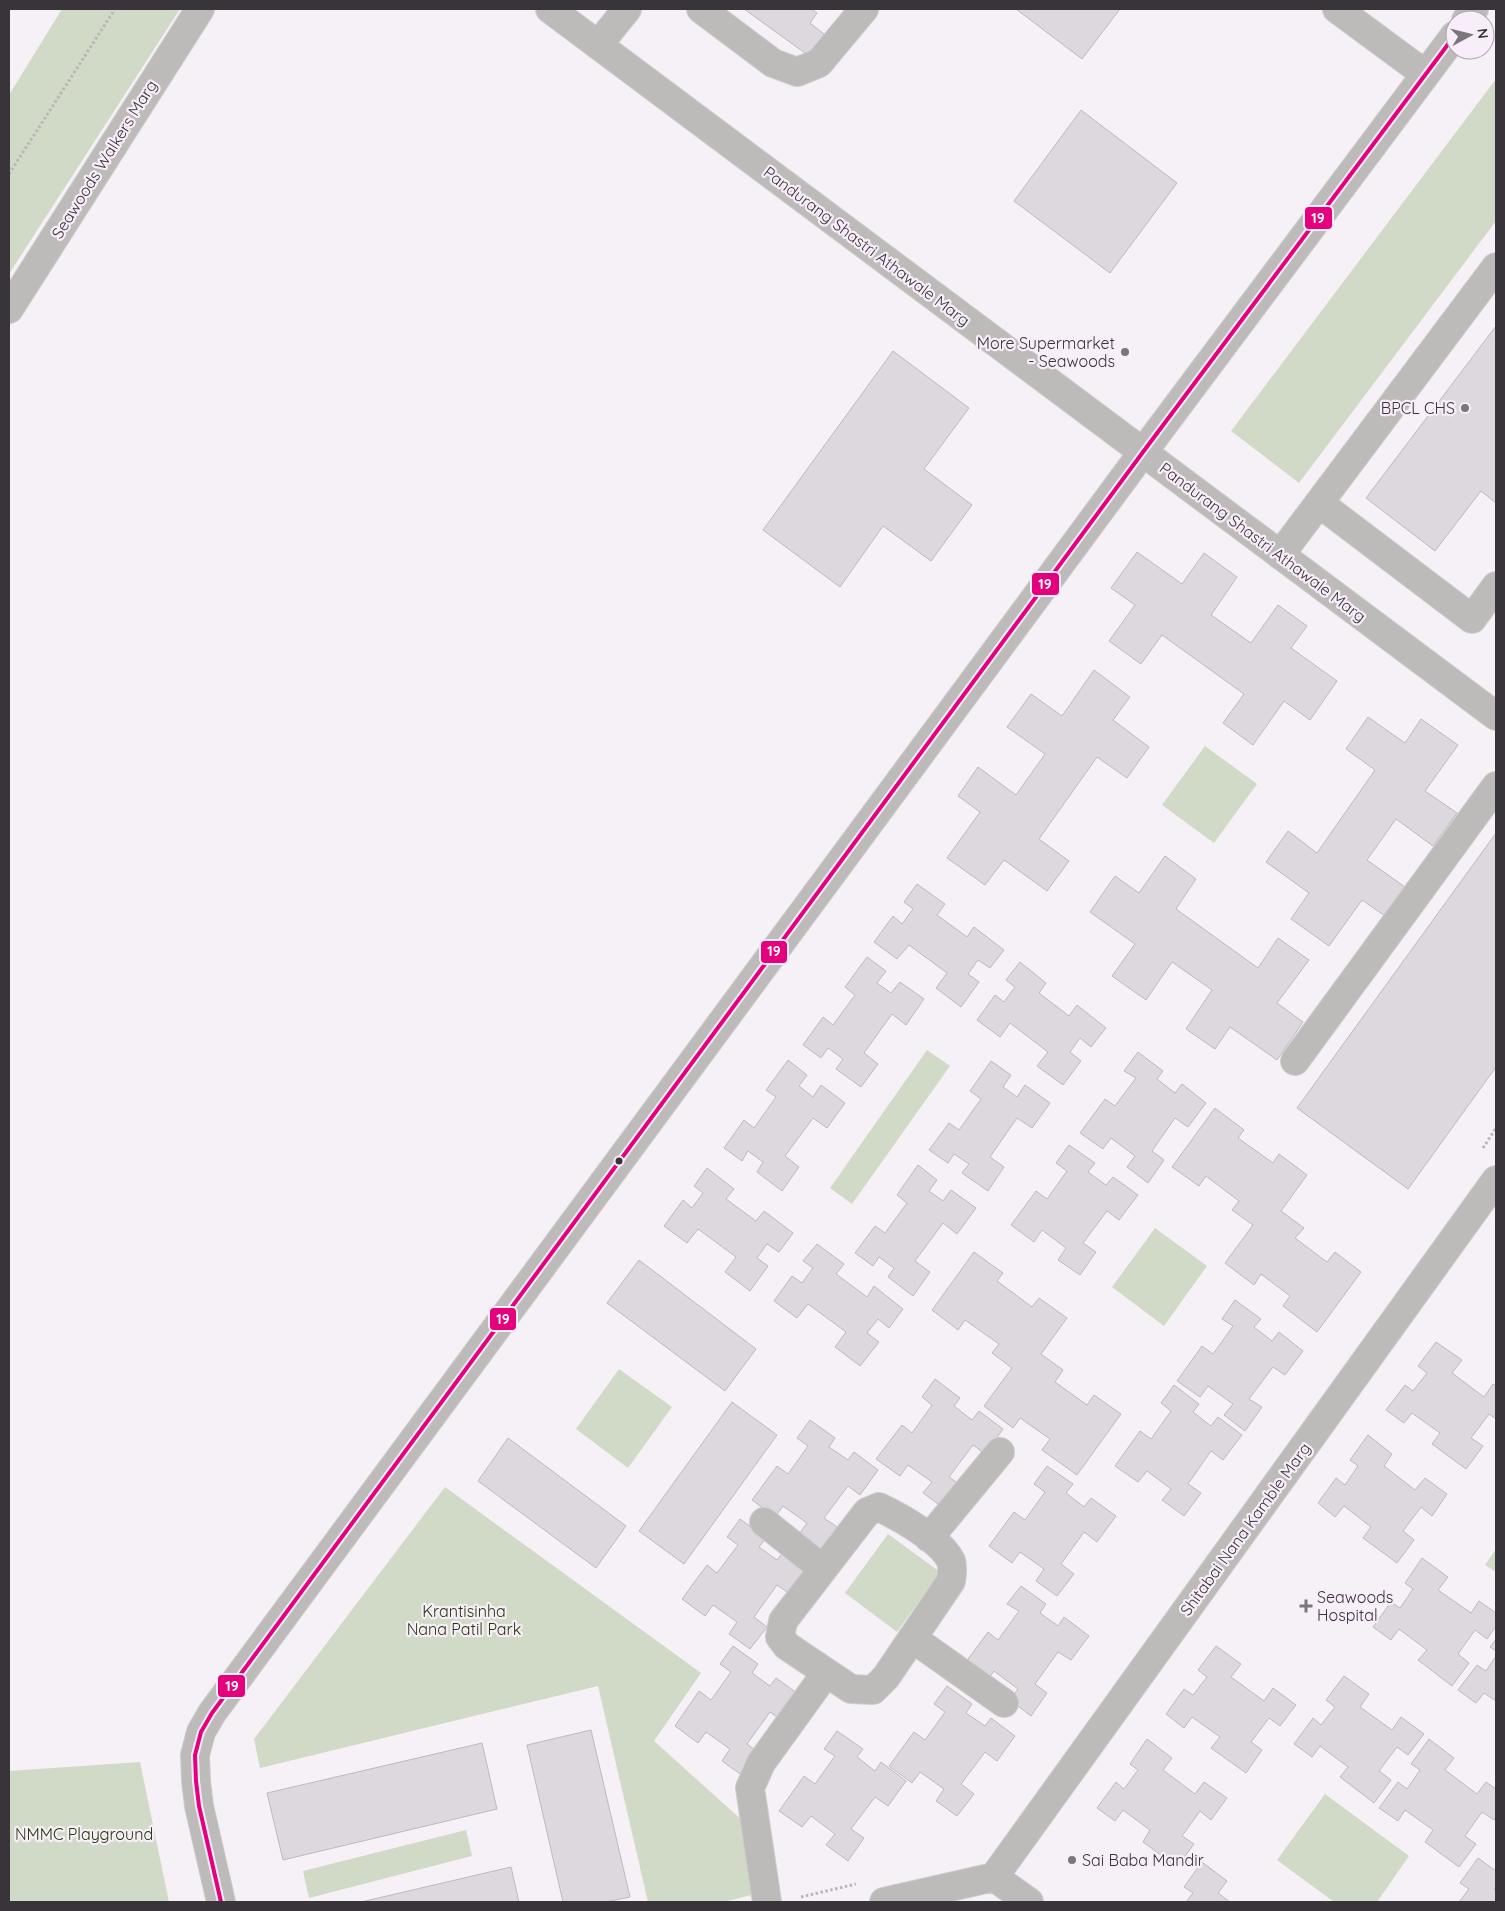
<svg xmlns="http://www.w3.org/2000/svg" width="1505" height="1911" font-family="Quicksand,sans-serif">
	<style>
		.green { fill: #d1dac7 }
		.building { fill: #dcd8dd; stroke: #bdb9bd }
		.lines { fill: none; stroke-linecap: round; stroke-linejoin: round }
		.minor-casing { stroke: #cfcccf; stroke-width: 30 }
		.path { stroke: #b9b6b7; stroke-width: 3; stroke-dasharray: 2.5 2.5; stroke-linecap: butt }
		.minor { stroke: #bdbbba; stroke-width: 28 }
		.bus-1-casing { stroke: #f7eef9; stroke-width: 8 }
		.bus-1 { stroke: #e5007d; stroke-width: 4 }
		.poi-dot { fill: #7a767b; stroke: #f7eef9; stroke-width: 2 }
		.bus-dot { fill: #383439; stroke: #f7eef9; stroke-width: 2 }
		.labels { text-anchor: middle; stroke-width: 4.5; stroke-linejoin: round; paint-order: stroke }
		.street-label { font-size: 16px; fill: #383439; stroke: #f7eef9 }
		.poi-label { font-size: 16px; fill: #383439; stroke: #f7eef9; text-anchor: end }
		.park-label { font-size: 16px; fill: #24370a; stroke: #f7eef9 }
		.line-badge { stroke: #f7eef9; stroke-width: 2 }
		.badge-label { font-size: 14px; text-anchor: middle; font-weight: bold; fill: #fff }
	</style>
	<rect width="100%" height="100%" fill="#f6f1f6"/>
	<!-- green -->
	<path class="green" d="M62 9H180L9 274V95Z
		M1496 79V221L1299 483 1231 431Z
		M1205 746 1257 784 1214 843 1162 805Z
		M927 1050 950 1066 852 1204 830 1188Z
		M1155 1228 1207 1266 1164 1326 1112 1287Z
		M619 1369 672 1407 628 1468 576 1429Z
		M445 1487 701 1673 654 1741 743 1821 756 1894 723 1902H648L598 1686 260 1768 254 1739Z
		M888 1534 940 1572 897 1632 845 1593Z
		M1496 1549V1572L1485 1565Z
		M140 1762 169 1902H9V1771Z
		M1325 1794 1409 1856 1377 1902H1334L1277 1860Z
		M466 1830 472 1856 309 1898 303 1871Z"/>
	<!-- building -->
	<path class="building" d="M744 9H811L817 13 810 23 824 34 809 56Z
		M1016 9H1120L1082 59Z
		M1081 110 1177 183 1110 273 1014 201Z
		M1496 326V503L1481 491 1435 551 1366 498Z
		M893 351 969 408 924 469 972 505 931 561 883 526 840 587 763 530Z
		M1137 552 1182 584 1204 553 1237 577 1211 615 1251 643 1278 605 1307 626 1291 648 1337 681 1310 720 1284 701 1253 745 1223 723 1244 694 1162 635 1141 664 1109 641 1135 605 1111 588Z
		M1094 670 1130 697 1113 720 1149 747 1127 778 1097 757 1039 839 1069 861 1047 891 1004 860 985 885 947 858 980 812 958 796 978 767 1016 795 1045 754 1007 727 1031 694 1062 716Z
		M1368 717 1405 743 1421 719 1458 745 1425 791 1457 813 1433 846 1396 819 1367 860 1405 887 1385 916 1362 900 1329 946 1291 919 1309 893 1266 862 1288 831 1317 853 1375 770 1346 749Z
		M1496 833V1067L1408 1189 1297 1108Z
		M1165 856 1196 879 1176 909 1258 968 1278 938 1309 960 1277 1003 1303 1022 1277 1060 1230 1027 1215 1049 1186 1029 1212 990 1172 962 1146 1000 1112 976 1135 944 1090 912 1115 876 1139 893Z
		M917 884 945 904 937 915 967 937 974 927 1004 950 990 968 978 960 968 974 979 982 961 1007 936 988 947 973 909 945 897 959 874 942 893 916 902 924 913 909 904 902Z
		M867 957 886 971 877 983 891 993 900 982 924 999 906 1025 892 1014 864 1053 878 1064 861 1087 836 1069 843 1059 828 1048 821 1058 803 1045 823 1017 833 1025 855 995 845 987Z
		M1020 962 1046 983 1039 993 1069 1016 1077 1005 1106 1028 1091 1047 1080 1038 1070 1052 1081 1061 1063 1085 1037 1066 1048 1052 1010 1023 1000 1037 977 1020 995 995 1004 1002 1015 987 1006 980Z
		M1138 1052 1163 1071 1157 1079 1175 1093 1182 1084 1206 1103 1188 1127 1175 1118 1152 1151 1164 1160 1148 1183 1127 1167 1135 1156 1111 1138 1103 1149 1080 1133 1105 1099 1115 1106 1136 1078 1124 1071Z
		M788 1060 807 1075 799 1086 813 1097 821 1085 845 1103 827 1128 813 1118 785 1156 799 1167 782 1191 757 1172 763 1162 748 1151 742 1161 724 1148 744 1120 754 1128 776 1097 766 1090Z
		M991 1061 1011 1075 1003 1087 1017 1097 1025 1085 1050 1103 1032 1128 1017 1118 990 1157 1004 1167 988 1191 962 1173 969 1164 954 1154 948 1163 929 1150 949 1123 959 1130 981 1099 970 1091Z
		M1215 1108 1244 1130 1238 1138 1273 1163 1279 1154 1307 1175 1281 1211 1304 1228 1295 1238 1327 1262 1335 1252 1361 1272 1317 1332 1283 1306 1290 1296 1261 1274 1254 1285 1225 1263 1253 1225 1232 1210 1239 1201 1206 1176 1199 1186 1172 1167Z
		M1069 1145 1095 1163 1088 1172 1106 1185 1113 1177 1138 1195 1119 1220 1107 1211 1083 1243 1096 1252 1080 1275 1058 1260 1066 1248 1042 1230 1034 1242 1011 1225 1036 1191 1047 1199 1067 1171 1056 1163Z
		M918 1165 937 1180 929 1191 943 1201 951 1190 976 1208 957 1234 943 1223 915 1261 930 1272 913 1296 888 1277 894 1268 879 1257 873 1266 855 1253 875 1226 885 1233 907 1203 897 1195Z
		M707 1168 734 1189 726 1199 756 1221 764 1211 793 1233 779 1252 767 1244 757 1258 768 1266 750 1291 725 1272 736 1257 698 1229 687 1243 664 1226 683 1200 692 1208 703 1193 694 1186Z
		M817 1244 844 1264 836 1274 867 1297 874 1286 903 1309 889 1328 878 1319 867 1333 879 1342 860 1366 835 1347 846 1332 808 1304 797 1318 774 1301 792 1276 802 1283 813 1268 803 1261Z
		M974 1252 1003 1273 997 1281 1032 1307 1039 1298 1067 1318 1041 1354 1063 1370 1055 1382 1087 1405 1094 1395 1121 1414 1077 1475 1042 1450 1050 1439 1020 1418 1013 1428 984 1406 1012 1368 992 1353 999 1344 965 1320 958 1330 932 1310Z
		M639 1260 756 1349 725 1391 607 1303Z
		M1235 1300 1261 1319 1254 1327 1272 1341 1279 1332 1303 1351 1285 1375 1273 1367 1249 1399 1262 1407 1245 1431 1224 1415 1233 1404 1208 1386 1200 1397 1177 1381 1202 1346 1213 1354 1233 1326 1222 1319Z
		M1436 1342 1462 1360 1452 1373 1484 1397 1493 1384 1496 1386V1419L1489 1414 1471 1438 1483 1446 1466 1469 1432 1444 1440 1433 1412 1413 1404 1423 1386 1410 1405 1385 1413 1391 1427 1373 1418 1366Z
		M935 1379 960 1398 954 1406 972 1420 979 1411 1003 1429 985 1454 973 1445 949 1477 962 1486 945 1509 923 1493 932 1482 908 1465 900 1476 876 1459 902 1425 912 1433 932 1405 922 1397Z
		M1174 1385 1199 1404 1193 1412 1211 1426 1218 1417 1242 1435 1223 1460 1211 1451 1188 1484 1201 1493 1184 1516 1162 1500 1171 1489 1147 1471 1138 1482 1115 1466 1140 1431 1151 1439 1171 1411 1161 1403Z
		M732 1402 777 1435 684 1564 639 1531Z
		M810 1420 835 1438 829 1447 848 1460 854 1452 878 1470 860 1495 848 1486 824 1518 837 1527 820 1550 799 1534 807 1523 783 1506 775 1517 752 1500 777 1466 788 1474 808 1446 797 1438Z
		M1368 1435 1392 1454 1384 1466 1415 1490 1425 1478 1447 1494 1432 1516 1421 1507 1403 1531 1414 1540 1397 1563 1363 1538 1371 1527 1344 1506 1335 1517 1318 1503 1336 1478 1345 1485 1358 1466 1350 1460Z
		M508 1438 626 1526 596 1568 478 1481Z
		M1047 1466 1073 1484 1066 1493 1084 1507 1091 1498 1116 1516 1097 1542 1084 1532 1061 1564 1074 1574 1057 1596 1036 1581 1044 1569 1020 1552 1012 1563 989 1546 1014 1512 1025 1520 1045 1492 1034 1484Z
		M740 1519 766 1538 759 1547 777 1560 784 1551 809 1569 790 1594 777 1585 754 1617 767 1627 750 1649 729 1634 737 1622 713 1605 705 1616 682 1599 707 1565 717 1573 738 1545 727 1537Z
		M1422 1558 1448 1577 1438 1590 1471 1613 1479 1601 1496 1613V1626L1487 1639 1475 1630 1458 1654 1469 1663 1452 1686 1418 1660 1427 1650 1399 1629 1391 1640 1373 1627 1391 1602 1400 1608 1413 1589 1405 1583Z
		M1021 1586 1046 1604 1040 1613 1058 1626 1064 1617 1089 1636 1071 1660 1058 1652 1035 1684 1047 1693 1031 1716 1010 1700 1018 1689 994 1671 986 1682 963 1666 988 1632 998 1640 1019 1611 1007 1604Z
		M1496 1639V1651L1490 1647Z
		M733 1646 758 1664 752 1673 770 1686 776 1678 801 1696 783 1721 770 1712 747 1744 759 1753 743 1776 722 1761 730 1749 706 1732 698 1743 675 1726 699 1691 711 1700 731 1672 720 1664Z
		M1216 1646 1241 1664 1231 1677 1264 1701 1273 1688 1296 1705 1280 1726 1269 1718 1251 1742 1262 1750 1246 1773 1211 1748 1220 1737 1192 1717 1184 1728 1166 1714 1184 1689 1193 1695 1207 1677 1198 1670Z
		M1496 1656V1701L1484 1693 1476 1703 1458 1690 1477 1665 1486 1671Z
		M1344 1676 1369 1694 1360 1707 1392 1730 1401 1717 1424 1734 1408 1755 1397 1747 1379 1771 1391 1780 1374 1803 1340 1777 1348 1767 1320 1746 1312 1757 1294 1744 1313 1718 1321 1725 1335 1707 1326 1700Z
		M947 1686 972 1704 966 1713 985 1726 991 1718 1015 1736 997 1761 985 1752 961 1784 974 1794 957 1816 936 1801 944 1789 920 1772 912 1783 889 1766 914 1732 925 1740 945 1712 934 1704Z
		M591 1730 630 1897 606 1902H563L527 1745Z
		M837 1731 863 1749 857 1757 875 1771 881 1762 906 1781 888 1806 875 1797 851 1829 864 1838 848 1861 826 1845 835 1834 811 1816 802 1827 779 1811 804 1776 815 1784 835 1756 824 1749Z
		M1147 1739 1172 1758 1163 1770 1195 1794 1204 1782 1227 1798 1211 1820 1200 1811 1182 1836 1194 1844 1177 1867 1143 1842 1150 1830 1123 1810 1115 1821 1097 1808 1116 1782 1124 1789 1138 1770 1130 1764Z
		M1429 1739 1454 1758 1445 1770 1477 1794 1486 1782 1496 1789V1816L1494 1820 1482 1812 1465 1836 1476 1844 1459 1867 1425 1842 1433 1830 1405 1810 1398 1821 1379 1808 1398 1782 1407 1789 1420 1770 1411 1764Z
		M482 1743 497 1809 283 1860 267 1793Z
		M1478 1858 1496 1871V1887L1494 1889 1496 1891V1902H1459L1469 1889 1460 1883Z
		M1202 1862 1227 1881 1218 1893 1230 1902H1186L1193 1893 1184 1887Z
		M511 1867 519 1902H361Z"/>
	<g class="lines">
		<!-- minor casing -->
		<g class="minor-casing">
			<path id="minor" d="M550 9 1496 716
				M701 9 773 63 797 72 819 63 864 9
				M1337 9 1425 74
				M1466 20 1474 9
				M598 45 627 9
				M9 309 200 9
				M1319 503 1472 619 1496 586
				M1280 555 1496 267
				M1295 1061 1496 786
				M879 1507C900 1517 941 1540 951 1561 953 1567 952 1575 951 1581L886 1677 873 1690 851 1689 787 1646 780 1637 783 1621 867 1512Z
				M764 1522 823 1569
				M929 1538 1000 1452
				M912 1638 1004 1703
				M994 1877 1496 1180
				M994 1877 1029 1902
				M221 1902 199 1806 196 1781 195 1755 201 1732 212 1713 1143 452 1455 35
				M767 1902 750 1788 761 1763 826 1673
				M884 1902 994 1877"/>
		</g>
		<!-- path -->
		<path class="path" d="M9 174 115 9
			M1483 1148 1496 1128
			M801 1897 856 1884"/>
		<!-- minor -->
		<use href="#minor" class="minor"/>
		<!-- bus-1 casing -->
		<g class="bus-1-casing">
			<path id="bus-1" d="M221 1902 199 1806 196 1781 195 1755 201 1732 212 1713 1143 452 1455 35"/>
		</g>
		<!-- bus-1 -->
		<use href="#bus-1" class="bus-1"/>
	</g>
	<!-- markers -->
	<g class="poi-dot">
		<circle cx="1125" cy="352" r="5"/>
		<circle cx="1465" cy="408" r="5"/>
		<path d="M1303.5 1598.5h5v5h5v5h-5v5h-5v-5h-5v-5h5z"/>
		<circle cx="1072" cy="1860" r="5"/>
	</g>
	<circle class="bus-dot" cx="619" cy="1161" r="4.5"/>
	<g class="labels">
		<!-- street labels -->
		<g class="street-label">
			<text transform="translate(104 159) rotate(-58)" y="6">Seawoods Walkers Marg</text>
			<text transform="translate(867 246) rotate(37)" y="6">Pandurang Shastri Athawale Marg</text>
			<text transform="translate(1263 542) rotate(37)" y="6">Pandurang Shastri Athawale Marg</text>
			<text transform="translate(1245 1529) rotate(-54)" y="6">Shitabai Nana Kamble Marg</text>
		</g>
		<!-- poi labels -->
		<g class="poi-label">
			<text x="1115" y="349">More Supermarket<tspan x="1115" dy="18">- Seawoods</tspan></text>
			<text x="1455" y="414">BPCL CHS</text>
			<text x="1317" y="1603" text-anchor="start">Seawoods<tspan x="1317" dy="18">Hospital</tspan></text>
			<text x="1082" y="1866" text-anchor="start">Sai Baba Mandir</text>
		</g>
		<!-- park labels -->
		<g class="park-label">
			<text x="464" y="1617">Krantisinha<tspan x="464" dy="18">Nana Patil Park</tspan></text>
			<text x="84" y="1840">NMMC Playground</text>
		</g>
	</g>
	<g class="line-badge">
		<rect x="1304" y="206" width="29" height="24" rx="5" fill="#e5007d"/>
		<rect x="1031" y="572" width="29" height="24" rx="5" fill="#e5007d"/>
		<rect x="760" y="940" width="28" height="24" rx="5" fill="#e5007d"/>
		<rect x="489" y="1307" width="28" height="24" rx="5" fill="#e5007d"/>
		<rect x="217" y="1674" width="29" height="24" rx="5" fill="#e5007d"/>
	</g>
	<g class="badge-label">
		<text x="1318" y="223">19</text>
		<text x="1045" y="589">19</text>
		<text x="774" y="956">19</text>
		<text x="503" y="1324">19</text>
		<text x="232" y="1691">19</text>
	</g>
	<!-- border -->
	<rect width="1505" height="1911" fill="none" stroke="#383439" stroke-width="20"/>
	<!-- north arrow -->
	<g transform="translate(1470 35) rotate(83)"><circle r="24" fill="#f7eef9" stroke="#aba4ac"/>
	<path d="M0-4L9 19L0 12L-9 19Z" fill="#7a767b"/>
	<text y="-8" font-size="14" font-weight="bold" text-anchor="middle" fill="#383439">N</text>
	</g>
</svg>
